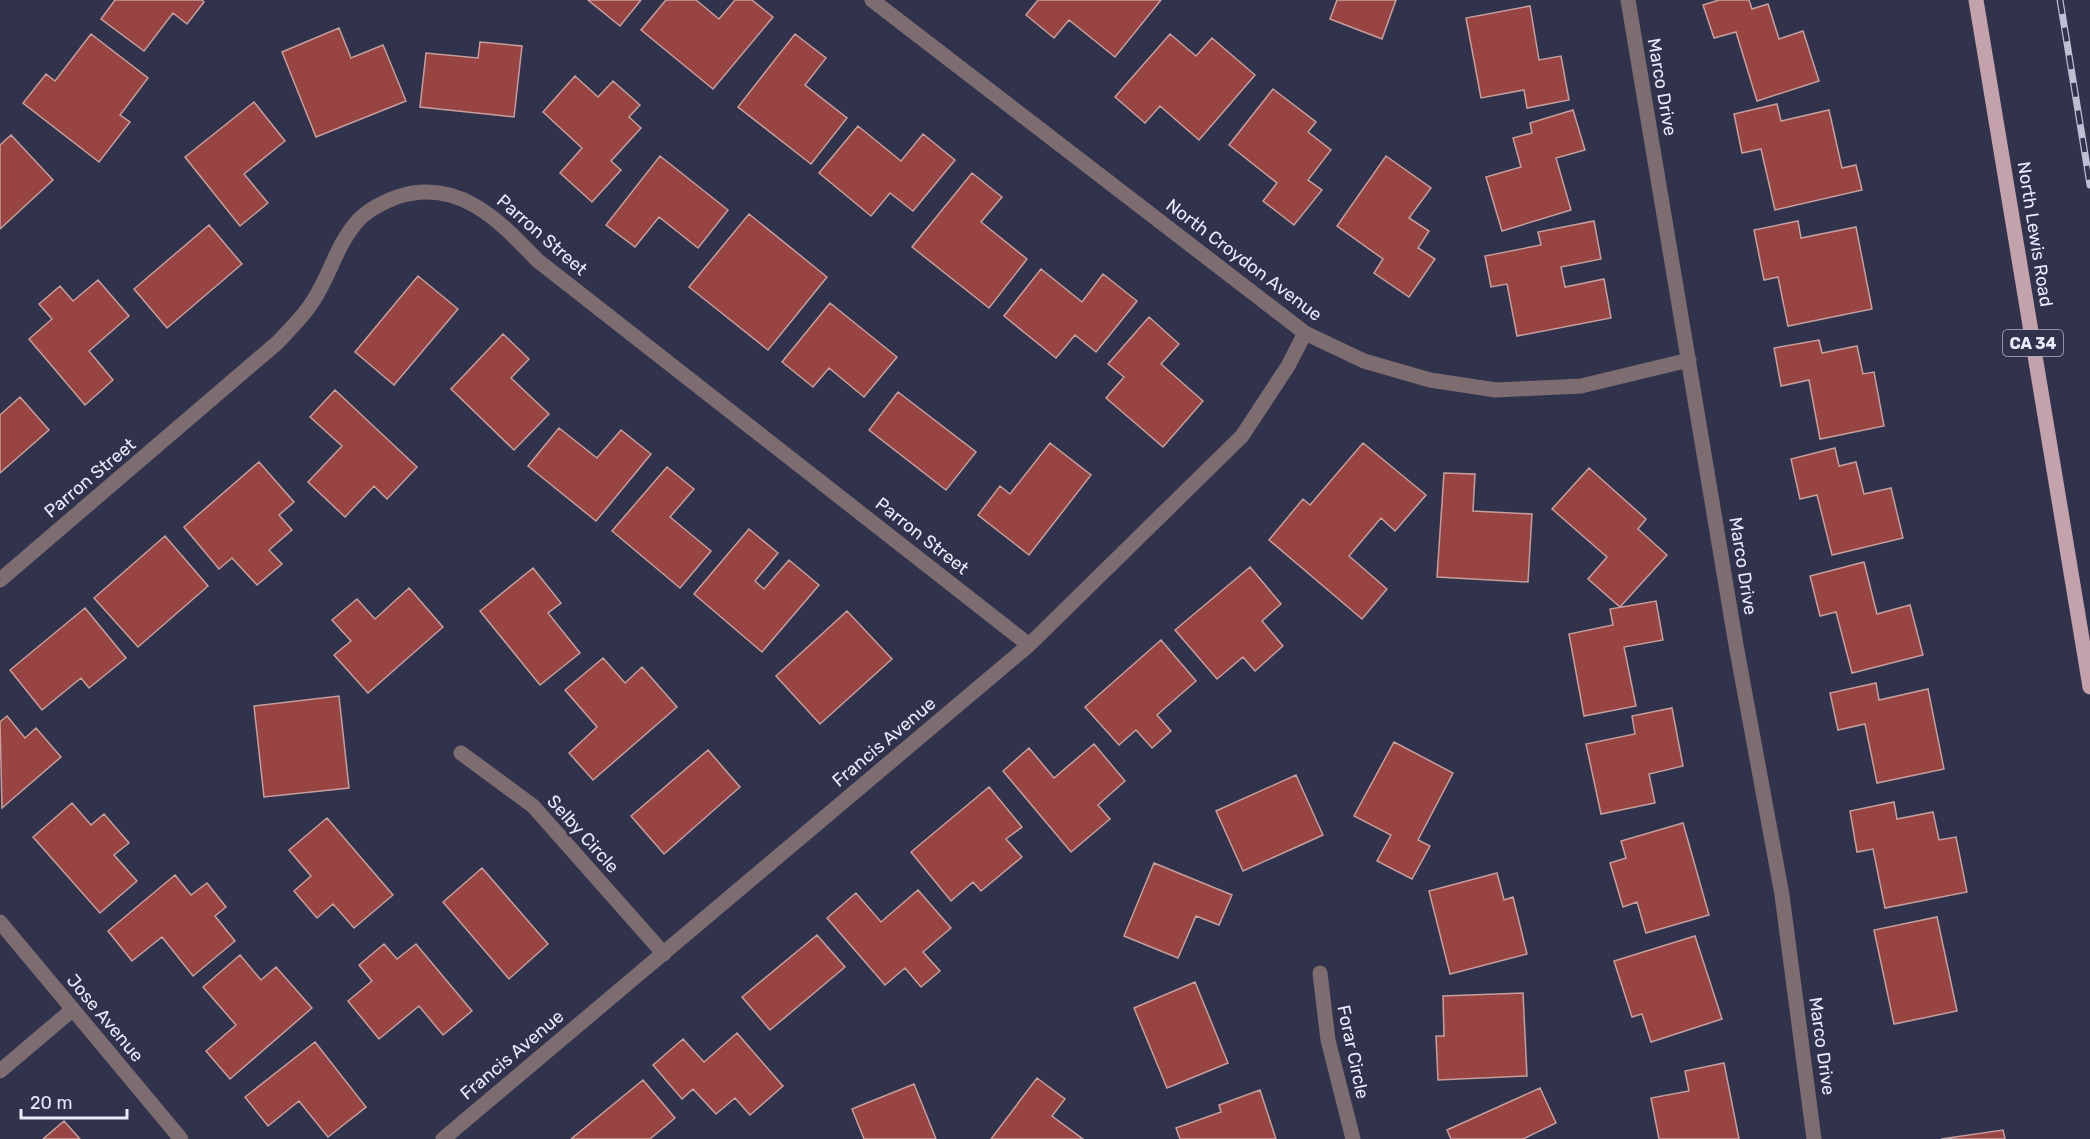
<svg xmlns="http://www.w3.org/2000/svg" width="2090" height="1139" font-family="Rubik,sans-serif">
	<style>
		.building { fill: #974442; stroke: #c69f9c; stroke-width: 1.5 }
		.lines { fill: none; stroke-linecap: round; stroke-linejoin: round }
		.minor { stroke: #7d6d71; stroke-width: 15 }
		.major { stroke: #c3a2ab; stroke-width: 15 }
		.rail-casing { stroke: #bdbfd2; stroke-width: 7 }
		.rail { stroke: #31334d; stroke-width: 4.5; stroke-dasharray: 14; stroke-linecap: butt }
		.labels { text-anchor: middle; stroke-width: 6; stroke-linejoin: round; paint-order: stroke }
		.shield { fill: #31334d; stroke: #b2b4c8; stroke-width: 1.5 }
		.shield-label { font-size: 16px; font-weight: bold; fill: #e9ebfc }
		.street-label { font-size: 18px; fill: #e9ebfc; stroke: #31334d }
	</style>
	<rect width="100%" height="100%" fill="#31334d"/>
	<!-- building -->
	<path class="building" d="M115 0H202L204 2 187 24 173 13 144 51 101 19Z
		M588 0H641L620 26Z
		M666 0H696L719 19 735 0H752L773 17 713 89 641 30Z
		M1038 0H1161L1115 57 1069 20 1054 38 1026 15Z
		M1337 0H1396L1382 39 1330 19Z
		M1719 0H1749L1752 9 1768 4 1779 39 1803 31 1819 81 1757 101 1736 32 1714 38 1703 5Z
		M1530 6 1539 60 1561 56 1569 100 1527 108 1524 90 1481 98 1466 18Z
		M339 28 351 58 383 45 406 101 316 137 282 52Z
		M91 34 148 78 120 115 130 122 99 162 23 103 46 74 55 81Z
		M795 34 826 58 805 85 847 118 811 164 738 107Z
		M1170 34 1196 56 1212 38 1255 75 1199 140 1160 106 1145 123 1115 97Z
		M480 42 522 46 514 117 420 107 426 53 478 58Z
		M575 76 598 97 613 81 640 105 629 117 641 128 611 161 621 170 592 202 560 173 582 148 543 112Z
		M1273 89 1316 122 1308 132 1331 150 1308 180 1322 190 1294 225 1263 201 1277 183 1229 145Z
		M254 102 285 141 244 174 268 203 240 226 185 157Z
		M1777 104 1781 121 1829 110 1842 168 1856 165 1862 190 1775 210 1761 149 1742 153 1734 114Z
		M1573 110 1585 150 1556 158 1571 210 1502 231 1486 177 1521 167 1513 138 1532 133 1530 123Z
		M858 126 901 161 923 134 955 160 913 211 890 193 871 216 819 173Z
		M11 135 53 180 0 229V145Z
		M660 156 728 210 698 248 659 217 635 247 606 225Z
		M1386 156 1431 188 1409 218 1429 231 1418 248 1435 259 1409 297 1374 273 1383 259 1337 226Z
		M972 173 1002 197 981 222 1027 259 989 308 912 247Z
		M749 214 827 277 768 350 689 287Z
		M1594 221 1601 259 1561 267 1565 287 1604 279 1611 318 1517 336 1507 284 1491 287 1485 256 1541 245 1538 232Z
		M1798 221 1801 238 1856 227 1872 309 1788 326 1778 277 1764 280 1754 230Z
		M209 225 242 264 167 328 134 289Z
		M1041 269 1082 302 1103 274 1137 301 1096 352 1075 335 1056 358 1004 316Z
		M418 276 458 309 394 385 355 352Z
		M98 280 129 316 89 351 113 380 85 405 29 339 52 319 39 304 60 286 73 301Z
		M830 303 897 357 864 397 829 368 813 387 782 362Z
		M1149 317 1179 344 1161 364 1203 401 1163 447 1106 398 1124 377 1108 364Z
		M503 334 529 359 511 378 549 414 514 450 451 389Z
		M1819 340 1822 353 1857 346 1863 374 1874 372 1884 426 1820 439 1809 380 1781 386 1774 348Z
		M335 390 417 467 387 499 374 486 345 517 308 482 342 446 310 417Z
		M898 392 976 452 946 490 869 430Z
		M20 397 49 430 0 473V415Z
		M559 428 597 458 621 430 651 454 596 521 528 466Z
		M1050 443 1091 475 1029 555 978 515 1000 486 1010 494Z
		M1363 443 1426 495 1395 531 1381 518 1349 556 1387 589 1362 619 1269 540 1303 499 1310 505Z
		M1835 448 1839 466 1856 462 1864 494 1891 488 1903 538 1832 555 1817 495 1800 499 1791 459Z
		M259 462 294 502 279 515 292 530 269 550 282 564 257 585 232 558 219 569 184 527Z
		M667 467 694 489 670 517 711 551 680 588 612 531Z
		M1589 468 1646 519 1638 529 1667 555 1620 607 1588 579 1607 557 1552 509Z
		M1444 473 1475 474 1473 511 1532 514 1528 582 1437 577Z
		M749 529 778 553 755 581 764 589 789 560 819 585 762 652 694 594Z
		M165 536 208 586 138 647 94 598Z
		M1864 562 1877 614 1910 605 1923 655 1852 673 1836 612 1820 616 1810 576Z
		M1250 567 1281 604 1262 621 1283 646 1255 671 1243 657 1217 679 1175 630Z
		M533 568 561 603 548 613 580 653 540 685 480 611Z
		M409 588 443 627 368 693 334 655 351 641 332 620 357 599 375 619Z
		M1656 601 1663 640 1624 647 1636 706 1584 716 1569 634 1613 625 1610 609Z
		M85 608 126 658 89 688 81 678 42 710 10 670Z
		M847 611 892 659 820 724 776 676Z
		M1161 640 1196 681 1157 715 1171 731 1152 748 1136 730 1119 745 1085 707Z
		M603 658 625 683 642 667 677 707 593 780 569 753 597 727 565 690Z
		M1876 683 1879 700 1928 689 1944 769 1877 783 1865 724 1838 730 1830 693Z
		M339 696 349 788 264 797 254 706Z
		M1672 708 1683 766 1649 774 1655 803 1601 814 1586 744 1635 734 1632 716Z
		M7 716 25 738 36 728 61 757 2 808 0 722Z
		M1394 742 1453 773 1418 840 1430 846 1412 879 1377 861 1391 835 1354 816Z
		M1094 744 1125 781 1098 805 1110 819 1071 852 1003 771 1029 748 1054 778Z
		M708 750 740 787 664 854 631 816Z
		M1296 775 1323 835 1243 871 1216 811Z
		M989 787 1022 827 1006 839 1022 857 981 891 973 882 951 901 911 852Z
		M1894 802 1897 819 1933 812 1939 840 1956 837 1967 892 1885 908 1873 849 1857 852 1850 811Z
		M72 803 91 825 104 814 129 843 114 855 137 881 100 913 33 837Z
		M327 818 393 895 354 928 333 904 317 918 294 891 311 876 289 850Z
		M1683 823 1709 915 1646 933 1637 902 1623 907 1610 863 1626 858 1621 841Z
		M1154 863 1232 895 1219 925 1196 916 1178 958 1124 936Z
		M482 868 548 944 509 979 443 902Z
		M1497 873 1504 900 1513 897 1527 954 1450 974 1429 891Z
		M175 875 191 895 207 883 226 907 215 916 235 941 193 976 162 937 132 961 108 931Z
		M918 890 951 928 923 952 940 971 921 987 905 968 885 985 827 918 856 893 881 922Z
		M1937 917 1957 1011 1894 1024 1874 930Z
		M817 935 845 967 770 1030 742 997Z
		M1695 936 1722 1019 1651 1042 1642 1014 1632 1017 1614 961Z
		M384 944 397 959 416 944 472 1011 443 1035 419 1006 379 1039 348 1001 372 981 359 965Z
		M240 955 261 980 276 967 312 1008 230 1079 206 1051 236 1025 203 987Z
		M1195 982 1228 1063 1167 1088 1134 1008Z
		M1523 993 1527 1076 1438 1080 1436 1036H1444L1443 996Z
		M737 1033 783 1086 750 1115 735 1098 716 1114 693 1089 682 1099 653 1065 683 1039 704 1062Z
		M315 1042 366 1107 328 1137 299 1101 268 1126 245 1097Z
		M1724 1063 1739 1139H1659L1651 1098 1689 1091 1685 1071Z
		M1037 1078 1065 1099 1052 1116 1083 1139H991Z
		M643 1080 675 1118 650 1139H571Z
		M914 1084 936 1139H864L852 1109Z
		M1540 1088 1556 1123 1523 1139H1451L1447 1130Z
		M1260 1090 1276 1139H1180L1176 1128 1221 1112 1219 1105Z
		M64 1121 80 1139H43Z
		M2003 1130 2005 1139H1941Z"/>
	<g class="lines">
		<!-- minor -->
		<path class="minor" d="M872 0 1305 333 1364 361 1430 380 1496 390 1581 386 1689 360
			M1628 0 1736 645 1782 895 1814 1139
			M0 580 277 343C290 329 304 316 313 301 329 277 336 247 355 224 365 211 381 203 397 197 457 177 498 219 537 260L1029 645
			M461 753 533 806 664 954
			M0 922 181 1139
			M1320 973 1328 1040 1353 1139
			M0 1071 72 1010
			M443 1139 1029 645 1242 436 1288 366 1305 333"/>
		<!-- major -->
		<path class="major" d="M1976 0 2090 687"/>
		<!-- rail casing -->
		<g class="rail-casing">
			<path id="rail" d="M2060 0 2090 185"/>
		</g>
		<!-- rail -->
		<use href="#rail" class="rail"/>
	</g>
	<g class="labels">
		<!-- shield labels -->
		<rect class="shield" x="2003" y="330" width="60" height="26" rx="4.5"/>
		<g class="shield-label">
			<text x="2033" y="349">CA 34</text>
		</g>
		<!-- street labels -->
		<g class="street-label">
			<text transform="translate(1662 87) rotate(80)" y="6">Marco Drive</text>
			<text transform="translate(2035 234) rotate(81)" y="6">North Lewis Road</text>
			<text transform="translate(542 235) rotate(41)" y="6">Parron Street</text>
			<text transform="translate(1244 260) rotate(37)" y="6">North Croydon Avenue</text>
			<text transform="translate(90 478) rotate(-40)" y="6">Parron Street</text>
			<text transform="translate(922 536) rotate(38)" y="6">Parron Street</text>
			<text transform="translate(1743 566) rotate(81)" y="6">Marco Drive</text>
			<text transform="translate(884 742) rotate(-40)" y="6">Francis Avenue</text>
			<text transform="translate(583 834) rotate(48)" y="6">Selby Circle</text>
			<text transform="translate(105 1018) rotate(50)" y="6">Jose Avenue</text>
			<text transform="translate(1822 1046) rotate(82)" y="6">Marco Drive</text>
			<text transform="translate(1353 1052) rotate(78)" y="6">Forar Circle</text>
			<text transform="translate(512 1055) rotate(-40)" y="6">Francis Avenue</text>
		</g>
	</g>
	<!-- scale -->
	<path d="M21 1109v9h106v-9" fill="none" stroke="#e9ebfc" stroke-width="3"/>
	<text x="30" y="1109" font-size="18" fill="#e9ebfc" stroke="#31334d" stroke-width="4.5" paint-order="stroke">20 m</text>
</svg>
